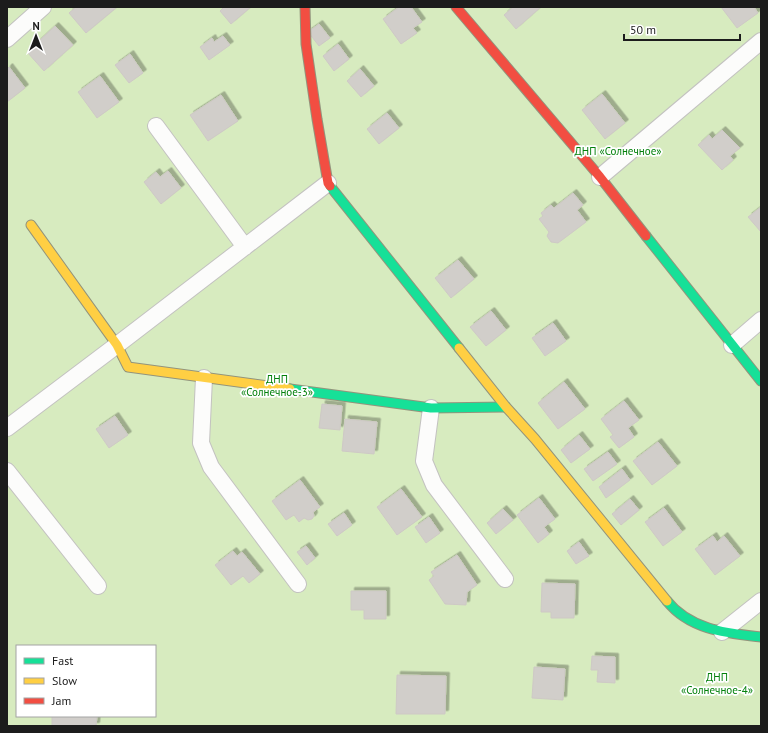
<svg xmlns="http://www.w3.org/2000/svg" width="768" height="733" font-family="'PT Sans',sans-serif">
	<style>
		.grass { fill: #d7ebbf; fill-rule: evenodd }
		.building { fill: #d1ceca; stroke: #cec9c5; filter: url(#shadow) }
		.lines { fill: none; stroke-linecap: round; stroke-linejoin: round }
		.street-casing { stroke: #c3c2c0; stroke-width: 18 }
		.fast-casing { stroke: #93947c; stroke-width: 11 }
		.slow-casing { stroke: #93947c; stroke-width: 11 }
		.jam-casing { stroke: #93947c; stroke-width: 11 }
		.street { stroke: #fcfcfb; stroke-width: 16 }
		.fast { stroke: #16e098; stroke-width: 9 }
		.slow { stroke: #ffcf43; stroke-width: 9 }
		.jam { stroke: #f24e42; stroke-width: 9 }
		.labels { text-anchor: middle; stroke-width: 3.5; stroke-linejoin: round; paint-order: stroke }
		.park-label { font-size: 11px; fill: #03800b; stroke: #fff }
	</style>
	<defs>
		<filter id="shadow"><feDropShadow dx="3.5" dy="-3.5" stdDeviation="0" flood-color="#0004"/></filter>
	</defs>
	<rect width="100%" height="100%" fill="#eae8e4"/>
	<!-- grass -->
	<path class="grass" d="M7 7H761V726H7ZM17 646H155V716H17Z"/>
	<!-- building -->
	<path class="building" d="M76 7H115L116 8 86 33 69 13Z
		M222 7H251L231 24 220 11 223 8Z
		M399 7H411L422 22 413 28 417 33 401 44 383 19Z
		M513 7H541L516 29 504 15Z
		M721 7H754L758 13 737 28Z
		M319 24 330 38 319 46 308 32Z
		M55 26 73 45 44 71 27 52Z
		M223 36 230 45 209 60 200 47 212 38 214 42Z
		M338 44 349 59 334 71 323 56Z
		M130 54 143 73 129 83 115 65Z
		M9 67 25 88 7 102V69Z
		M360 69 374 86 361 97 347 81Z
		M100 76 119 102 97 118 78 92Z
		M602 94 625 123 605 139 582 110Z
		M221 95 238 121 208 141 190 115Z
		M387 113 399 128 379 144 367 129Z
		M722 130 740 148 730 156 733 160 722 170 698 145 709 135 712 139Z
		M168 171 181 188 161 204 144 182 156 172 160 177Z
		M573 193 583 205 577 210 586 222 558 243 551 242 547 236 549 232 539 219 543 216 541 213 551 205 554 208Z
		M761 207V232L748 217Z
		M458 260 474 279 451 298 435 278Z
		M491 311 506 330 486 346 470 327Z
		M553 323 566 341 545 356 532 338Z
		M564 382 585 409 558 429 538 403Z
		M624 401 639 420 628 428 634 437 619 448 610 437 613 435 601 419Z
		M322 404 342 406 340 430 319 428Z
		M115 416 128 435 109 448 96 429Z
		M345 419 377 422 374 454 342 451Z
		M579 435 590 449 571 463 561 450Z
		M658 442 677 466 652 485 633 461Z
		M608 452 617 464 593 481 584 469Z
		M622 469 630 480 606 498 599 487Z
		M300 480 320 507 313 512 314 516 312 519 308 520 304 518 299 522 294 515 286 520 272 501Z
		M401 489 422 517 397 535 377 507Z
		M539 498 555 519 544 527 549 534 538 543 517 515Z
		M630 499 639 510 621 525 612 514Z
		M664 508 682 532 663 546 645 522Z
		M503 509 513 520 496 534 487 523Z
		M344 513 352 525 337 536 328 524Z
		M429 517 440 533 426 543 415 527Z
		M713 536 717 542 724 536 740 556 715 575 695 549Z
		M579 542 589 556 576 564 567 551Z
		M306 546 315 558 307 565 297 552Z
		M233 551 237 556 242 552 260 574 249 583 243 576 231 585 215 565Z
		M457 555 477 585 467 592 466 605 445 604 429 580 434 576 431 572Z
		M542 583 575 584 574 618H551V612H541Z
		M351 591H386V619H364V610H351Z
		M592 656 615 657V683L597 682 598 670H591Z
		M534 667 565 669 563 700 532 698Z
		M397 675 446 676 445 714H396Z
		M52 716H97L96 726H52Z"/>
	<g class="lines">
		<!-- street casing -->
		<g class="street-casing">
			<path id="street" d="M7 39 43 7
				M156 126 245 247
				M600 177 761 41
				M732 345 761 320
				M204 378 201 443 211 467 298 584
				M431 408 424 461 434 485 505 579
				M7 428 117 345 328 183
				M7 471 98 586
				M722 632 761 601"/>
		</g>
		<!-- fast casing -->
		<g class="fast-casing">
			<path id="fast" d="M330 186 459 348
				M646 236 761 381
				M290 389 431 408 506 407
				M667 601C690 630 727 633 761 637"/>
		</g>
		<!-- slow casing -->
		<g class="slow-casing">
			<path id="slow" d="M31 225 117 345 128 367 290 389
				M459 348 506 407 535 439 667 601"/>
		</g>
		<!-- jam casing -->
		<g class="jam-casing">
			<path id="jam" d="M305 7 306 44 317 119 328 183 330 186
				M456 7 600 177 646 236"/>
		</g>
		<!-- street -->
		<use href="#street" class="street"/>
		<!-- fast -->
		<use href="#fast" class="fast"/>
		<!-- slow -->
		<use href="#slow" class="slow"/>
		<!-- jam -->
		<use href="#jam" class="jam"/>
	</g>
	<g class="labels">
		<!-- park labels -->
		<g class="park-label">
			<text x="618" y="155">ДНП «Солнечное»</text>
			<text x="277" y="383">ДНП<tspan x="277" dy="13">«Солнечное-3»</tspan></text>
			<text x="717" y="681">ДНП<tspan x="717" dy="13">«Солнечное-4»</tspan></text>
		</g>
	</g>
	<!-- border -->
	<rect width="768" height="733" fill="none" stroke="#1c1c1c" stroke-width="16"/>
	<!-- legend -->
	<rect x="16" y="645" width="140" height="72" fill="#ffffff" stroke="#a4a4a4"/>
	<rect x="24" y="658" width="20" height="6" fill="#16e098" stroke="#a4a4a4"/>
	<text x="52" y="665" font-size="12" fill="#1c1c1c">Fast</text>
	<rect x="24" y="678" width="20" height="6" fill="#ffcf43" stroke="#a4a4a4"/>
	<text x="52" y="685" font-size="12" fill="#1c1c1c">Slow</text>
	<rect x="24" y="698" width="20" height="6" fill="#f24e42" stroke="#a4a4a4"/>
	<text x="52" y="705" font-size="12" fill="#1c1c1c">Jam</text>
	<!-- north arrow -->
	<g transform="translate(36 36)" stroke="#ffffff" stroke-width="3" paint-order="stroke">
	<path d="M0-3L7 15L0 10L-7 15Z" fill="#1c1c1c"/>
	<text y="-6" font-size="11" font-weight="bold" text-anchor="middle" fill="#1c1c1c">N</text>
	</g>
	<!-- scale -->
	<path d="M624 34v6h116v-6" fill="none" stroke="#1c1c1c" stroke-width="2"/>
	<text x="630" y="34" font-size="12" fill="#1c1c1c" stroke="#ffffff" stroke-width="3" paint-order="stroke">50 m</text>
</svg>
